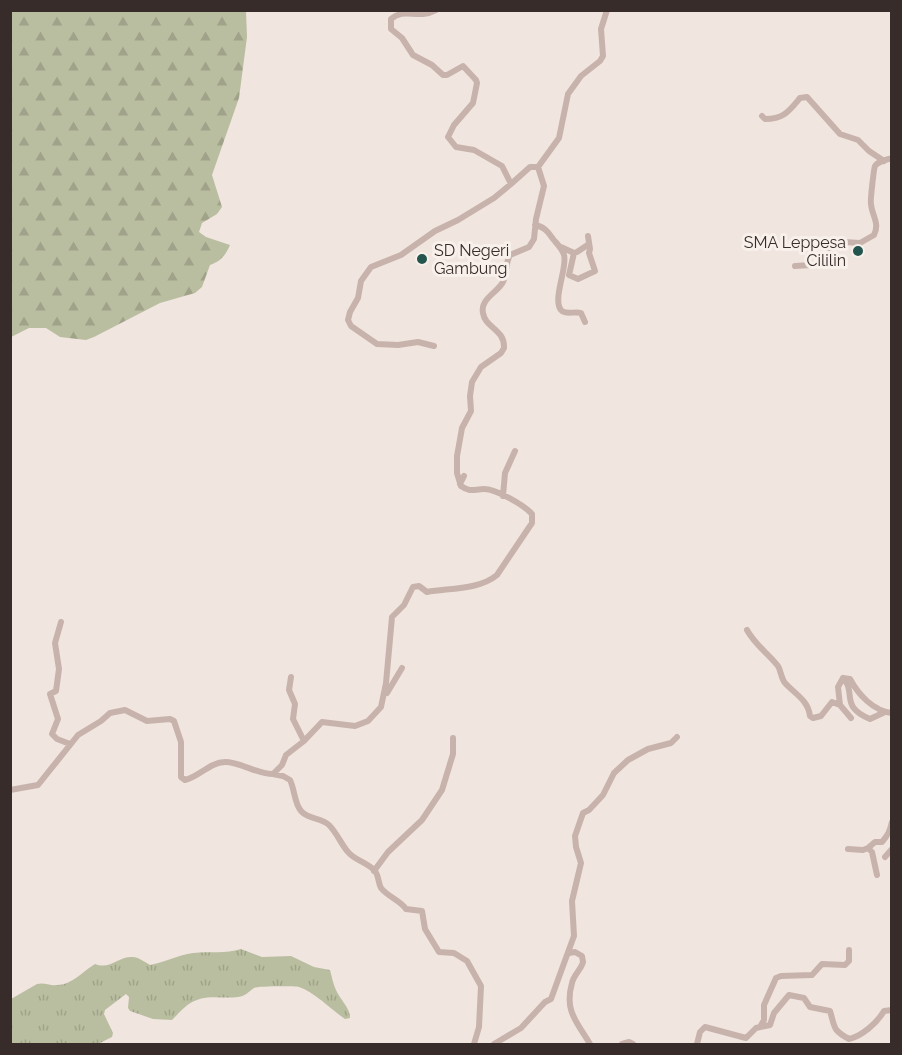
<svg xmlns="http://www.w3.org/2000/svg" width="902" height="1055" font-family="Raleway,sans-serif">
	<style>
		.grass { fill: url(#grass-tufts) }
		.forest { fill: url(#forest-firs) }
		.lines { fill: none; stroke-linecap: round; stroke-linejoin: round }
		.minor { stroke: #c8b3ac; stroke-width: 6 }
		.poi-dot { fill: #24544e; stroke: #f8f0eb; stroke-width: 2 }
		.labels { text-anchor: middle; stroke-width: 6; stroke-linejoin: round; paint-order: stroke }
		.poi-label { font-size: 16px; fill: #372c2a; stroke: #f8f0eb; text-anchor: end }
	</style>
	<defs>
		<pattern id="grass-tufts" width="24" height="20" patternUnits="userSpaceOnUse" patternTransform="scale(1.5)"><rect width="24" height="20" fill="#babea0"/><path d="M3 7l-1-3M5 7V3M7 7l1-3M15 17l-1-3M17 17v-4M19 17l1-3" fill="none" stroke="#a0a38a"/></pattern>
		<pattern id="forest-firs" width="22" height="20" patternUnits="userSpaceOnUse" patternTransform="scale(1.5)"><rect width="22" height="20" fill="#babea0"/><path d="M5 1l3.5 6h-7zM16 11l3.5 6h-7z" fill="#a0a38a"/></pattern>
	</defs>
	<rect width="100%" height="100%" fill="#f1e5df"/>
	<!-- grass -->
	<path class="grass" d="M241 949 262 957 291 956 314 967 330 970C332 977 333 984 336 990 340 1000 350 1007 350 1018L345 1019C332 1010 314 992 299 987 296 986 257 986 254 988 248 992 246 996 238 997 224 999 210 995 197 1000 187 1003 179 1013 172 1020L153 1019 130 1011 128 1008 129 997 126 994 105 1010 104 1014 113 1033 112 1037 98 1044H11V999L37 984C44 982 50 986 57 985 72 985 83 971 95 964 111 970 118 956 133 957 138 957 145 962 150 965 165 962 178 955 193 953 210 951 225 954 241 949Z"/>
	<!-- forest -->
	<path class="forest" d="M11 10 246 11 247 37 239 98 212 175 222 207 217 214 202 223 199 232 206 237 230 245C225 256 221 261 210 265L202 287 195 293 160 303 94 337 86 340 60 337 46 328H29L11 337Z"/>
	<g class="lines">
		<!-- minor -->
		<path class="minor" d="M436 10C417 20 405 7 391 19V29L402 38 413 55 432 65 443 75H447L463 66 476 80 477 83 473 103 454 125 448 137 456 147 474 150 502 166 511 184 530 167H538L559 138 568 94 581 76 600 61 603 56 601 29 607 10
			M762 116 765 119C784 119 789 111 800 98L807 97 840 134 858 140 869 151 884 161
			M535 225C545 227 548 232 553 239 557 244 562 248 564 255 568 267 551 302 562 311 567 315 575 311 581 313L585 322
			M561 247 574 253 569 275 578 279 595 271 589 253 590 249 588 236
			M574 253 577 252 589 244
			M795 266 827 264 829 252 836 244 844 242 860 243 874 235C880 223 872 216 871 204 870 201 874 168 875 166 878 161 886 160 892 158
			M434 346 418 342 398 345 377 344 351 326 348 320 350 312 358 298 361 281 371 267 401 255 435 231 458 220 494 198 511 184
			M460 484 464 476
			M503 496 505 473 515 451
			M61 622 55 643 59 669 56 691 50 694 58 719 52 734 57 739 70 744
			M747 630C755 645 768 653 778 666 781 671 781 678 785 683 795 694 808 700 810 716L813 718 821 716 832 702 840 705 838 687 843 678 850 679C858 694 873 711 892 713
			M291 677 289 690 295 704 293 719 304 741
			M843 678C857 693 839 706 870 719L885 712
			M387 693 402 668
			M840 705 851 718
			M273 774 283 776 290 780C295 790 294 803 301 811 309 820 321 817 329 825 337 833 341 844 348 852 354 860 367 862 375 871 379 876 378 883 381 888 388 897 400 900 406 909L422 911 425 929 439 952 454 953 467 961 481 986 479 1027 474 1044
			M10 790 38 785 78 735 101 721 110 713 125 710 147 721 170 719 174 721 181 742V777L185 780C199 777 210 762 225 762 241 762 256 774 273 774L282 765 286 755 304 741 322 722 355 726 368 721 381 707 386 683 392 617 404 605 413 587 419 586 427 592C449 588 479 590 497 575L532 523V514C524 505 496 489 484 489 474 489 471 493 461 486L457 473V456L462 428 471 411 470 396 472 382 481 367 501 353 504 348C505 329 485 328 483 313 480 299 497 293 503 282 507 274 505 264 510 255L529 247 534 239 536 219 544 186 538 167
			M848 849 863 850 868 848
			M885 857 892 849
			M374 871 388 852 422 820 442 790 453 754V738
			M877 875 872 852 868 848 875 842H882C888 835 890 831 892 822
			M567 955 574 936 572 901 581 863 576 847 575 836 583 813 589 810 603 795 614 773 628 760 648 749 671 743 677 737
			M760 1027 764 1020V1005L776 978 781 976 812 975 822 964 845 965 849 961V950
			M494 1044 521 1028 545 1002 551 999 567 955 569 953 575 952 582 956 583 962C581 970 574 974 572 983 564 1011 577 1022 590 1044
			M622 1044 629 1042 633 1044
			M697 1044 700 1032 705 1027 746 1038 756 1028 770 1025 774 1013 789 995 804 998 810 1007 830 1011C835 1027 832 1030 849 1039 862 1036 877 1023 884 1011L892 1010"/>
	</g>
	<!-- markers -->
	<g class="poi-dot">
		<circle cx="858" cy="251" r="6"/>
		<circle cx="422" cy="259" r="6"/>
	</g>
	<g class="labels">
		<!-- poi labels -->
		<g class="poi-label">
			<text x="846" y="248">SMA Leppesa<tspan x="846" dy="18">Cililin</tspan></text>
			<text x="434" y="256" text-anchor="start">SD Negeri<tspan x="434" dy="18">Gambung</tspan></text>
		</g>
	</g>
	<!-- border -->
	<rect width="902" height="1055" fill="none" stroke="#372c2a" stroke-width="24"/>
</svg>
